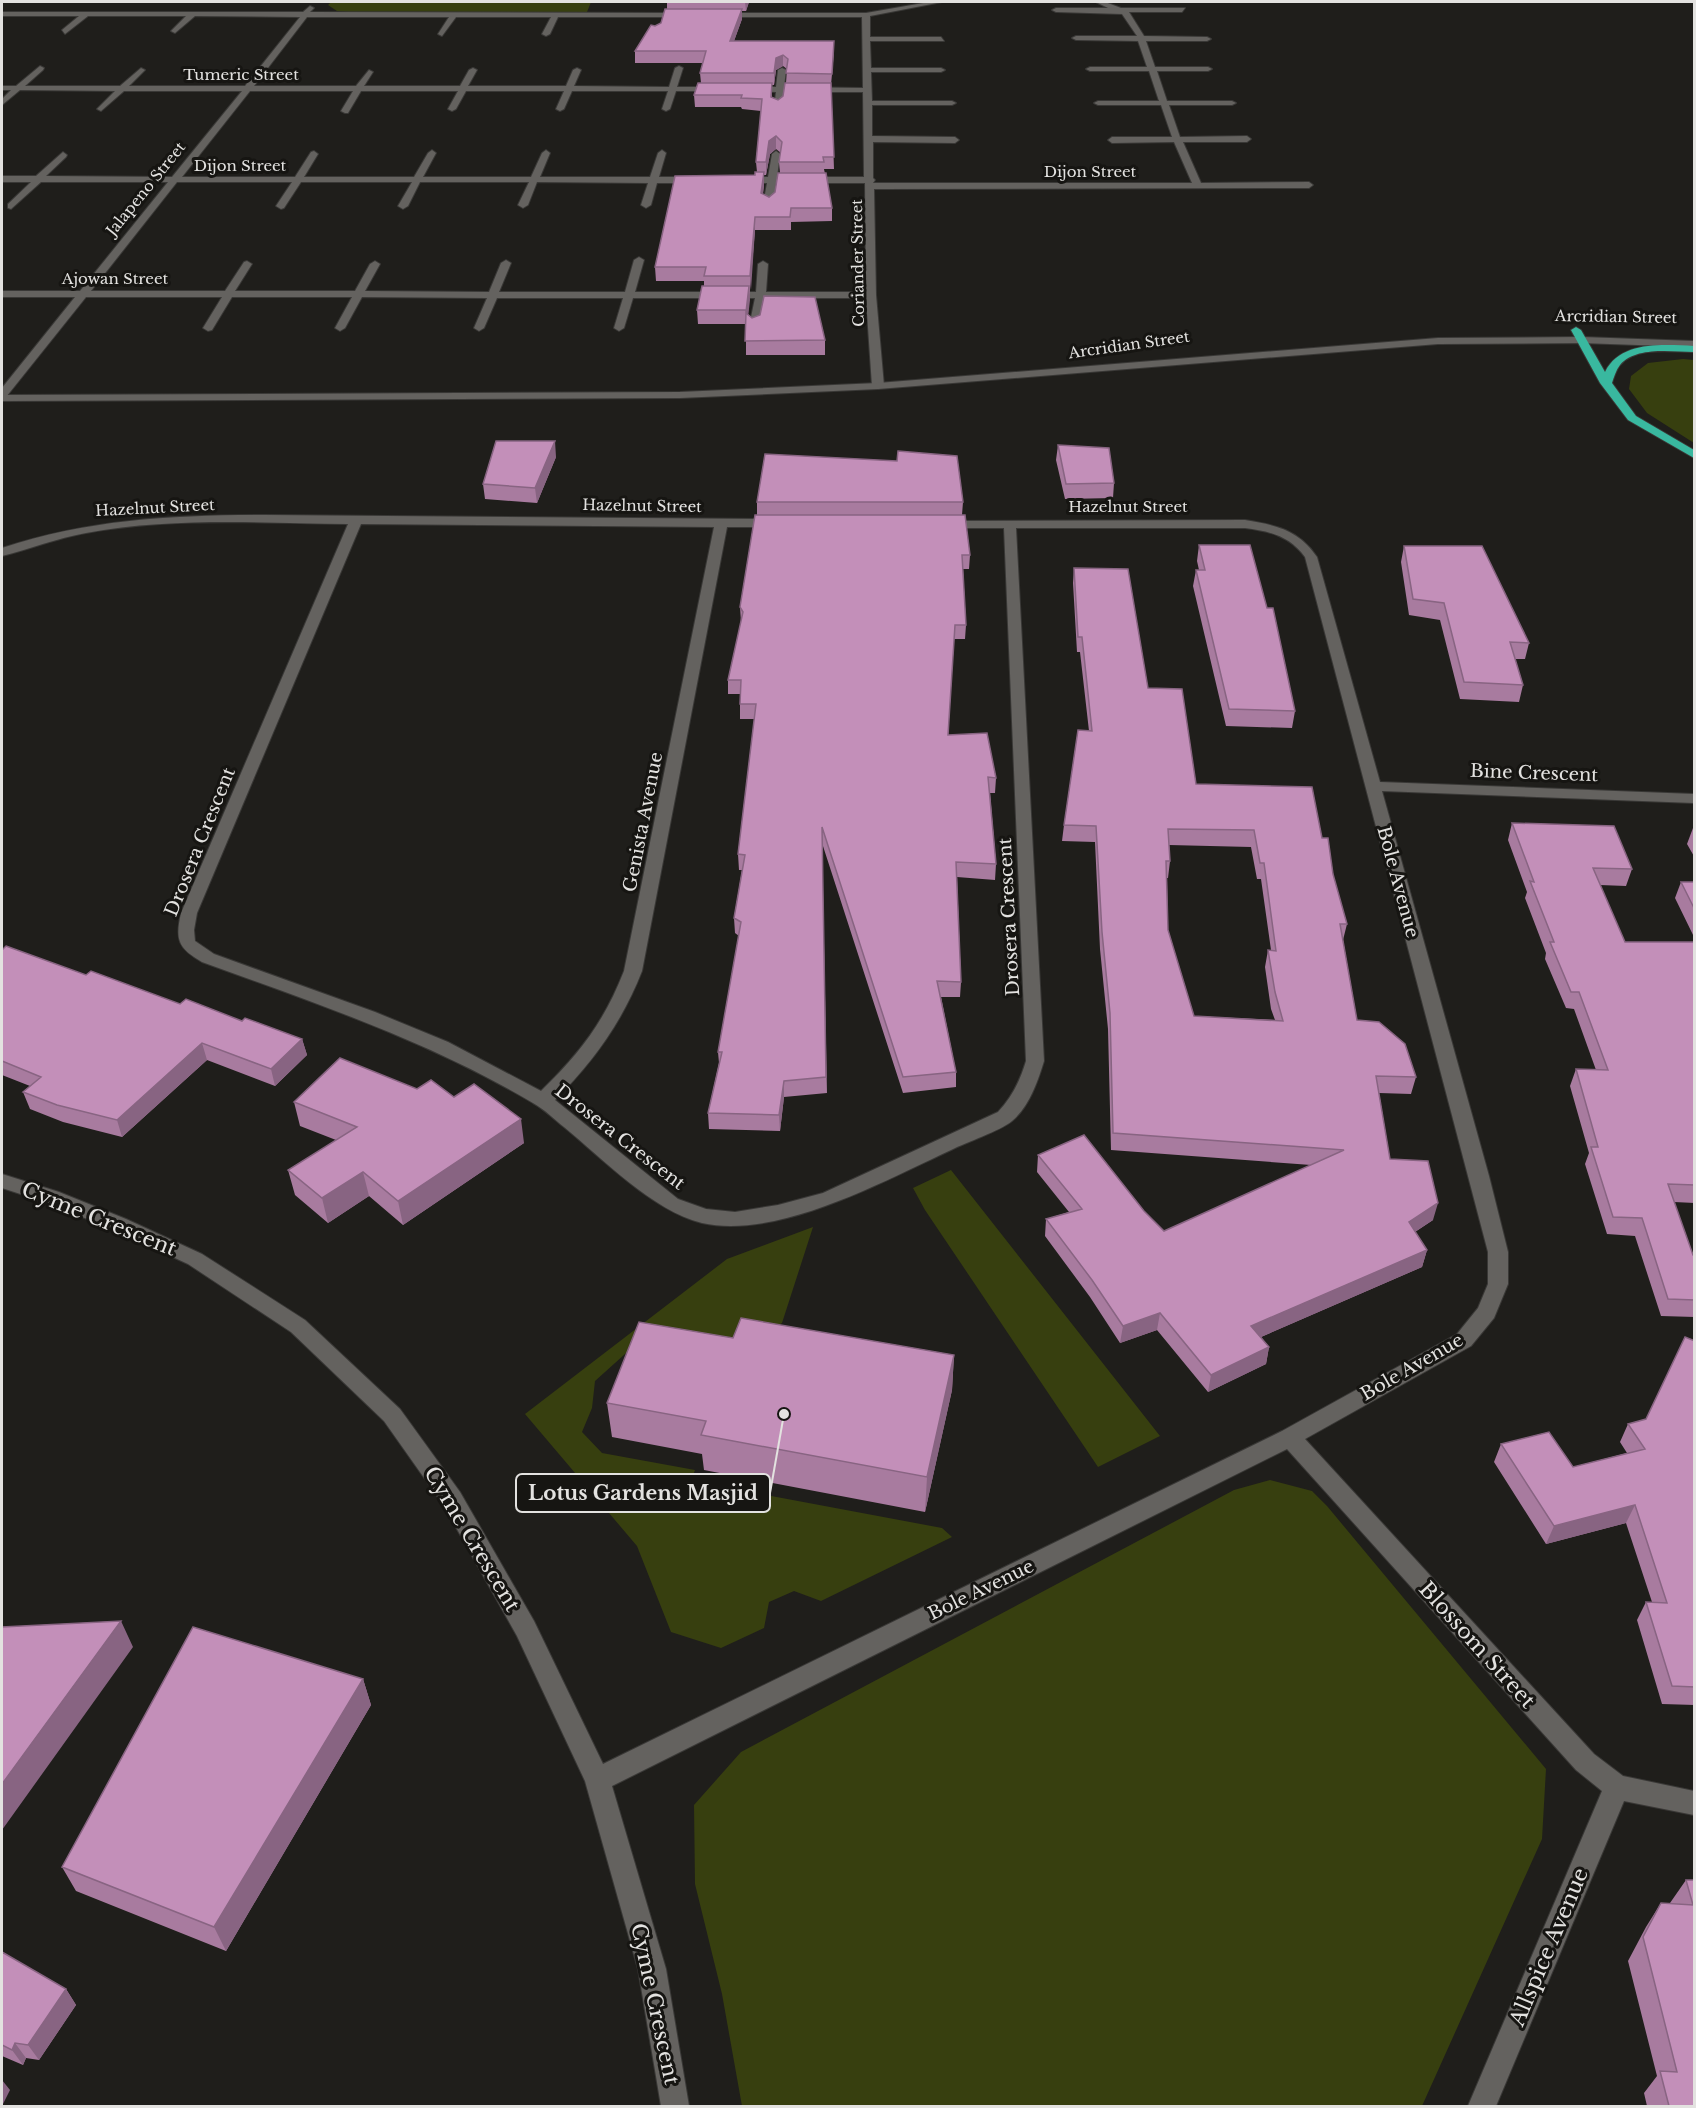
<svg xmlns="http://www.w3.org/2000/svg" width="1696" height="2108" font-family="'Libre Baskerville',serif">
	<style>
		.green { fill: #373f0f }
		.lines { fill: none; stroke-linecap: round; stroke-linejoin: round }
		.street-casing { stroke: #393836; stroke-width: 2 }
		.secondary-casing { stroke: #393836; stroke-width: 2 }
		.highway-casing { stroke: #393836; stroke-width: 2 }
		.street { fill: #64625f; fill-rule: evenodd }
		.secondary { fill: #64625f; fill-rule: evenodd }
		.highway { fill: #39b89f; fill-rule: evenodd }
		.wall { fill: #a87b9f; fill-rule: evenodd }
		.shaded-wall { fill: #886482 }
		.building { fill: #c38fb9; stroke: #886482; stroke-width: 1.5; fill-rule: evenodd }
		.labels { text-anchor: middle; stroke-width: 6; stroke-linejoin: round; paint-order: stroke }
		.far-street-label { font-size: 15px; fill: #e3e2e0; stroke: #161512 }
		.street-label { font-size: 18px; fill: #e3e2e0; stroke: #161512 }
		.near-street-label { font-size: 21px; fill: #e3e2e0; stroke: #161512 }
		.leader { fill: none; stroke: #e3e2e0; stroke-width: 2 }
		.callout-dot { fill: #e3e2e0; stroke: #161512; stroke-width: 2 }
		.callout { fill: #161512; stroke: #e3e2e0; stroke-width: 2 }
		.callout-label { font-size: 20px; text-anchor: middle; font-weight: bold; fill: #e3e2e0 }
	</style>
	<rect width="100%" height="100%" fill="#1f1e1b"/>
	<!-- green -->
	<path class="green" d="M331 2H591L587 12H349L337 11 328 5Z
		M1683 359 1694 360V443L1647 413 1629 389 1631 376 1648 363Z
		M951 1170 1160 1436 1098 1467 925 1210 913 1188Z
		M813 1227 782 1323 760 1336 726 1350 645 1336 595 1381 592 1408 582 1432 602 1453 695 1470 691 1481 942 1528 952 1537 821 1601 794 1591 769 1602 764 1628 721 1648 671 1632 637 1546 525 1414 727 1259Z
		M1270 1480 1312 1491 1327 1506 1546 1769 1542 1839 1422 2106H742L722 1994 695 1884 694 1805 741 1752 1234 1490Z"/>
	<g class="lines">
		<!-- street casing -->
		<g class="street-casing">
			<path id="street" d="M929 2H942L870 16V37H941L944 41H870L871 68H941L945 70 941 72H871L872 101H952L956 103 952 105H872V136L955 137 959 140 955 143 873 142V178L875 180 873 183H1192L1174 142 1112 143 1108 140 1112 137H1172L1161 105H1098L1094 103 1098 101H1159L1149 71H1090L1086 69 1090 67H1147L1138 41 1076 40 1072 38 1076 36H1137L1122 14 1056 12 1052 10 1056 8H1108L1096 2H1105L1121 8H1185L1182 12H1129L1144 36 1207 37 1211 39 1207 41H1146L1155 67H1208L1212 69 1208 71H1157L1167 101H1232L1236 103 1232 105H1169L1180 137 1247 136 1251 139 1247 142H1183L1201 183 1309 182 1313 185 1309 188 874 189 876 295 884 386 878 389 872 386 866 298H765L759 327 754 330 749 327 755 298H633L624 328 619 331 614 328 623 298H497L484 328 479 331 474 328 487 298 362 297 345 328 340 331 335 328 352 297H232L212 330 208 331 203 328 222 297H86L6 397 2 398V388L75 297H2V291H80L168 182H41L11 209 8 208V204L31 182H2V176H36L63 152 67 155 66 157 46 176 172 177 242 91H124L101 111 97 109 115 91 20 90 2 105V99L11 90H2V86H16L40 66 44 68 43 70 25 86H120L141 68 145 70 129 86H245L300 17 195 16 175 33 171 31 186 16H88L65 34 62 30 79 16H2V12H303L310 6 314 8 310 12 687 13 690 17H558L550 34 546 36 542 34 551 17H456L442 36 438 34 449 17H307L254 86H356L369 70 373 72 364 86H460L469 70 473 68 477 70 468 86H566L573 70 577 68 581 70 574 86 669 87 675 68 679 66 683 68 677 87H720L724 89 720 91H676L670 109 666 111 662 109 668 91H572L564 109 560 111 556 109 564 91H466L456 109 452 111 448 109 458 91H361L348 113H345L341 111 353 91H250L182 177H295L311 152 314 151 318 154 304 177H414L428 153 432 150 436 153 423 177H531L542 153 546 150 550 153 540 177H650L658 153 662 150 666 153 659 177H698L702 180 698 183H657L651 205 646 208 641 205 648 183 537 182 528 205 523 208 518 205 529 182H420L408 206 403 209 398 206 412 182H301L284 208 281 209 276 206 292 182H177L91 291H225L244 262 247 261 252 264 235 291H355L370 264 375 261 380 264 365 291 489 292 501 263 506 260 511 263 499 292H625L634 260 639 257 644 260 635 292H756L758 264 763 261 768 264 766 292H866L865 183H776L773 205 768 208 763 205 767 183H741L737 180 741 177H768L772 154 776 151 780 154 777 177H864L863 92H784L783 100 779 102 775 100 776 92 747 91 743 89 747 87H776L778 70 782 68 786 70 784 87 863 88 862 17H717L713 15 717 13H866Z
				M267 515 778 519 784 523 778 527H727L642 971C622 1022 594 1061 555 1100L678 1199 706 1209 735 1212 778 1205 823 1193 998 1112C1012 1097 1020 1081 1026 1061L1004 528H943L937 524 939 521 1245 520C1276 525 1299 530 1317 557L1380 782 1694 794V803L1382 791 1489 1176 1508 1252V1284L1494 1318 1471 1346 1305 1439 1594 1754 1623 1776 1694 1791V1815L1624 1801 1496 2106H1468L1602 1791 1576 1770 1287 1449 612 1786 666 1969 689 2106H661L638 1969 585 1781 517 1636 444 1506 384 1421 291 1332 188 1264 112 1229 45 1202 2 1188V1174L59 1192 126 1219 202 1254 305 1320 400 1409 460 1492 534 1621 603 1764 1282 1431 1457 1334 1478 1308 1488 1284V1252L1305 557C1290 536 1269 531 1245 528H1016L1044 1061C1038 1081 1029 1107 1012 1121 1000 1131 967 1142 951 1150 884 1181 777 1240 702 1223 653 1211 603 1159 564 1127 554 1119 544 1109 533 1103 429 1041 315 1003 202 962 178 948 175 940 181 913L348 524C261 523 172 517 86 533 57 538 30 549 2 556V548C90 519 174 515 267 515ZM361 524 714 527 624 971C604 1022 580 1053 541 1091L448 1042 375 1012 214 954 195 941 194 930 197 913Z"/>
		</g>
		<!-- secondary casing -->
		<g class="secondary-casing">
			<path id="secondary" d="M1582 337 1694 341V347L1582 343 1438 344 878 389 680 398 2 401V395L680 392 878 383 1438 338Z"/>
		</g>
		<!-- highway casing -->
		<g class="highway-casing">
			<path id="highway" d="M1576 327 1581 330 1605 372C1621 340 1664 345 1694 346V352C1672 352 1636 346 1620 365 1616 370 1614 377 1612 383L1636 416 1694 450V458L1628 420 1600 383 1571 330Z"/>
		</g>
		<!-- street -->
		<use href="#street" class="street"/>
		<!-- secondary -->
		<use href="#secondary" class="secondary"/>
		<!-- highway -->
		<use href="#highway" class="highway"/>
	</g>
	<!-- wall -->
	<path class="wall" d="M667 2H749L746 11H742V19L734 41 834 52 831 85 834 169H824L832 208V221L791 222V230H755L748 314 752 318 825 340V355H746V324H698L697 310 704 286V281H656L655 267 757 172 756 162 761 111 742 109 741 107H695L694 95 701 83 700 73 703 63H635V51L661 23 667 9ZM783 66 787 69 786 83 783 96 778 100 772 98V85H774L776 70ZM776 149 781 153 779 162 780 173 775 192 769 197 763 194 764 185V175H766L770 154Z
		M1058 445 1114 483 1113 498 1065 499 1056 460Z
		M556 457 537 503 485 499 483 484Z
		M757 502H963L962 515 970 555 969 569H963L966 625 965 639H954L948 735 996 778 995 793H990L996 864 995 880 957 877 961 982 960 997H941L956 1072V1087L903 1093 822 843 827 1093 784 1097 780 1131 709 1129 708 1113 719 1063 718 1052 739 936 735 933 734 918 742 870H739L738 854 755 719H740V694H728V680L741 622 740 607 757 515Z
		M1199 545 1295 711 1292 728 1226 726 1193 586 1196 570H1199L1197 561Z
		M1404 546 1529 643 1525 659H1515L1523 685 1519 702 1460 699 1440 620 1409 615 1401 562Z
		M1074 568 1148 688 1196 784 1322 838 1347 924 1343 940 1357 1020 1416 1077 1411 1094 1379 1093 1390 1159 1433 1220 1415 1232 1427 1250 1422 1267 1261 1337 1269 1347 1266 1364 1208 1392 1157 1330 1120 1343 1090 1297 1045 1236 1046 1219 1069 1212 1037 1172 1038 1155 1144 1211 1164 1231 1311 1165 1111 1150 1108 1029 1100 949 1095 842 1062 841 1064 825 1089 731 1080 652H1077L1073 583ZM1169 845 1251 847 1257 879H1261L1271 950H1268L1265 967 1271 1009 1275 1020 1194 1016 1168 930 1167 878H1168L1170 861Z
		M1512 823 1632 869 1626 886 1600 885 1625 942H1695V1203L1674 1202 1693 1255H1695V1317L1661 1316 1635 1236 1607 1234 1585 1164 1589 1153 1570 1086 1576 1069 1596 1070 1574 1009 1566 1008 1545 959 1546 953 1525 898 1527 892 1508 840Z
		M1693 828H1695V858L1687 844Z
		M1681 882H1695V939L1675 898Z
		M2 950 180 1004 302 1039 307 1055 275 1086 207 1060 122 1137 63 1122 30 1109 23 1092 30 1086 2 1075Z
		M417 1089 454 1097 524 1143 403 1225 369 1196 328 1223 295 1195 288 1170 336 1140 300 1126 294 1102Z
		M733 1338 954 1355 952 1390 925 1512 704 1470 702 1454 612 1437 607 1403Z
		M1695 1341V1705L1662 1704 1637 1620 1646 1602H1652L1626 1523 1546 1544 1494 1462 1501 1444 1573 1467 1627 1453 1620 1442 1628 1424 1646 1419Z
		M363 1679 371 1705 226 1951 76 1891 62 1867Z
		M1686 1880H1695V2106H1647L1644 2093 1657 2076 1628 1961 1646 1927 1661 1903H1670Z
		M2 1952 66 1989 76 2005 39 2060 26 2058 23 2065 2 2056Z"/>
	<!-- shaded-wall -->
	<path class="shaded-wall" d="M745 2H749L746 11Z
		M742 9V19L730 52V41Z
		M783 55V66L776 70 774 85V73L776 58Z
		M776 136V149L770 154 766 175V162L769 141Z
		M764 172V185L761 206V193Z
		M755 217V230L751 290 750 276Z
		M749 286 750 300 747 326 746 312Z
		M555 441 556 457 537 503 535 488Z
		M302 1039 307 1055 275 1086 271 1069Z
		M202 1043 207 1060 122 1137 117 1120Z
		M784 1081V1097L780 1131 779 1115Z
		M521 1119 524 1143 403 1225 398 1201Z
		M363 1172 369 1196 328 1223 322 1198Z
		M1438 1203 1433 1220 1404 1239 1409 1222Z
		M1427 1250 1422 1267 1247 1343 1251 1326Z
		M1160 1313 1157 1330 1120 1343 1123 1326Z
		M1269 1347 1266 1364 1208 1392 1211 1375Z
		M954 1355 952 1390 925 1512 927 1477Z
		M1635 1505 1626 1523 1546 1544 1554 1526Z
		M121 1621 133 1647 2 1830V1784Z
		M363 1679 371 1705 226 1951 214 1927Z
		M66 1989 76 2005 39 2060 28 2045Z
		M15 2043 26 2058 23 2065 12 2050Z
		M2 2080 10 2090 2 2106Z"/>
	<!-- building -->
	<path class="building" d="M665 9H742L730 41H834L832 74 786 73 788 59 783 55 776 58 774 73H700L706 51H635L651 25 655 26 661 23Z
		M698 83H772L771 97 778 100 783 96 785 83H831L834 157H823L824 162H779L782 142 776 136 769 141 766 162H756L762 99 741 98 742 95H694Z
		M755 172H764L761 193 769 197 775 192 778 173H826L832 208H791L790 217H755L750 276H704L706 267H655L675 176 755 175Z
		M702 286H749L746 312V310H697Z
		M764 296 815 297 825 340 745 341 746 313 752 318 760 315Z
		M496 441H555L535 488 483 484Z
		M1058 445 1109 448 1114 483 1066 484Z
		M898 451 957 456 963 502H757L765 454 897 461Z
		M755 515H965L970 555H962L966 625H955L948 735 987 733 996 778 988 777 996 864 956 862 961 982 937 981 956 1072 903 1077 822 827 826 1077 784 1081 779 1115 708 1113 722 1052H718L741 922 734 918 745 855 738 854 756 704H740L741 680H728L743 612 740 607Z
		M1199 545H1250L1267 608H1273L1295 711 1229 709 1196 570H1205Z
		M1404 546H1482L1529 643 1510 642 1523 685 1464 682 1444 603 1413 599Z
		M1074 568 1128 569 1148 688 1182 689 1196 784 1312 787 1322 838H1328L1333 874 1347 924H1340L1357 1020 1379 1022 1405 1044 1416 1077 1376 1076 1390 1159 1428 1161 1438 1203 1409 1222 1427 1250 1251 1326 1269 1347 1211 1375 1160 1313 1123 1326 1092 1280 1046 1219 1082 1209 1038 1155 1084 1135 1144 1211 1164 1231 1344 1150 1113 1133 1110 1013 1102 932 1096 826 1064 825 1078 730 1092 731 1082 637H1078ZM1168 829 1254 830 1260 863H1264L1276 951 1268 950 1275 992 1283 1021 1194 1016 1168 930 1166 861H1170Z
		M1512 823 1614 826 1632 869 1593 868 1625 942H1695V1185L1668 1184 1693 1255H1695V1300L1668 1299 1642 1218 1613 1217 1591 1147H1598L1576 1069 1608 1070 1579 992H1571L1550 942H1554L1530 881 1534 882Z
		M1681 882H1695V910Z
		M6 946 86 975 91 971 180 1004 186 999 242 1021 245 1018 302 1039 271 1069 202 1043 117 1120 57 1105 23 1092 41 1077 2 1061V950Z
		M340 1058 417 1089 431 1080 454 1097 474 1084 521 1119 398 1201 363 1172 322 1198 288 1170 357 1127 294 1102Z
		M741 1318 954 1355 927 1477 701 1435 706 1421 607 1403 639 1322 733 1338Z
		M1685 1337 1695 1341V1687L1672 1686 1646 1602 1667 1603 1635 1505 1554 1526 1501 1444 1549 1432 1573 1467 1645 1449 1628 1424 1646 1419Z
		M121 1621 2 1784V1627Z
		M193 1627 363 1679 214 1927 62 1867Z
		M1686 1880H1695V2106H1669L1660 2071 1677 2072 1643 1937 1661 1903 1693 1905Z
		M2 1952 66 1989 28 2045 15 2043 12 2050 2 2045Z"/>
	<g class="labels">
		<!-- far-street labels -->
		<g class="far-street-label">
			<text x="241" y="80">Tumeric Street</text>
			<text x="240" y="171">Dijon Street</text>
			<text x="1090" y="177">Dijon Street</text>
			<text transform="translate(146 189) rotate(-51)" y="5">Jalapeno Street</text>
			<text transform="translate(858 263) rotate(-91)" y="5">Coriander Street</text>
			<text x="115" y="284">Ajowan Street</text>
			<text transform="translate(1616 317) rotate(1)" y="5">Arcridian Street</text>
			<text transform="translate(1129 345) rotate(-8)" y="5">Arcridian Street</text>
			<text transform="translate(642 506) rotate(1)" y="5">Hazelnut Street</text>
			<text x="1128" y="512">Hazelnut Street</text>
			<text transform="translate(155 508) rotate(-3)" y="5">Hazelnut Street</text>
		</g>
		<!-- street labels -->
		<g class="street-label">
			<text transform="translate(1534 773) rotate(2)" y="6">Bine Crescent</text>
			<text transform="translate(643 822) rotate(-79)" y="6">Genista Avenue</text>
			<text transform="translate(200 842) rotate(-68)" y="6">Drosera Crescent</text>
			<text transform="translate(1398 882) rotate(75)" y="6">Bole Avenue</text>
			<text transform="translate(1009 917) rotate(-93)" y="6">Drosera Crescent</text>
			<text transform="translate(620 1137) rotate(38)" y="6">Drosera Crescent</text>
			<text transform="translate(1412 1367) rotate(-30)" y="6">Bole Avenue</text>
			<text transform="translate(981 1590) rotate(-26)" y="6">Bole Avenue</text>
		</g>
		<!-- near-street labels -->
		<g class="near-street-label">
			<text transform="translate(99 1219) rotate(22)" y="7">Cyme Crescent</text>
			<text transform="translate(472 1539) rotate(59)" y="7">Cyme Crescent</text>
			<text transform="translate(1477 1645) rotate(48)" y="7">Blossom Street</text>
			<text transform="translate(1549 1947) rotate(-67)" y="7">Allspice Avenue</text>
			<text transform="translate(655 2004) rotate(78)" y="7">Cyme Crescent</text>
		</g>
	</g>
	<!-- callouts -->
	<path class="leader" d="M784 1414L770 1493"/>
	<circle class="callout-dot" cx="784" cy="1414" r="6"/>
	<rect class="callout" x="516" y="1474" width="254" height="38" rx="6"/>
	<g class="callout-label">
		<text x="643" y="1500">Lotus Gardens Masjid</text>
	</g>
	<!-- border -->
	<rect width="1696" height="2108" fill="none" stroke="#e3e2e0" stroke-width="6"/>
</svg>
